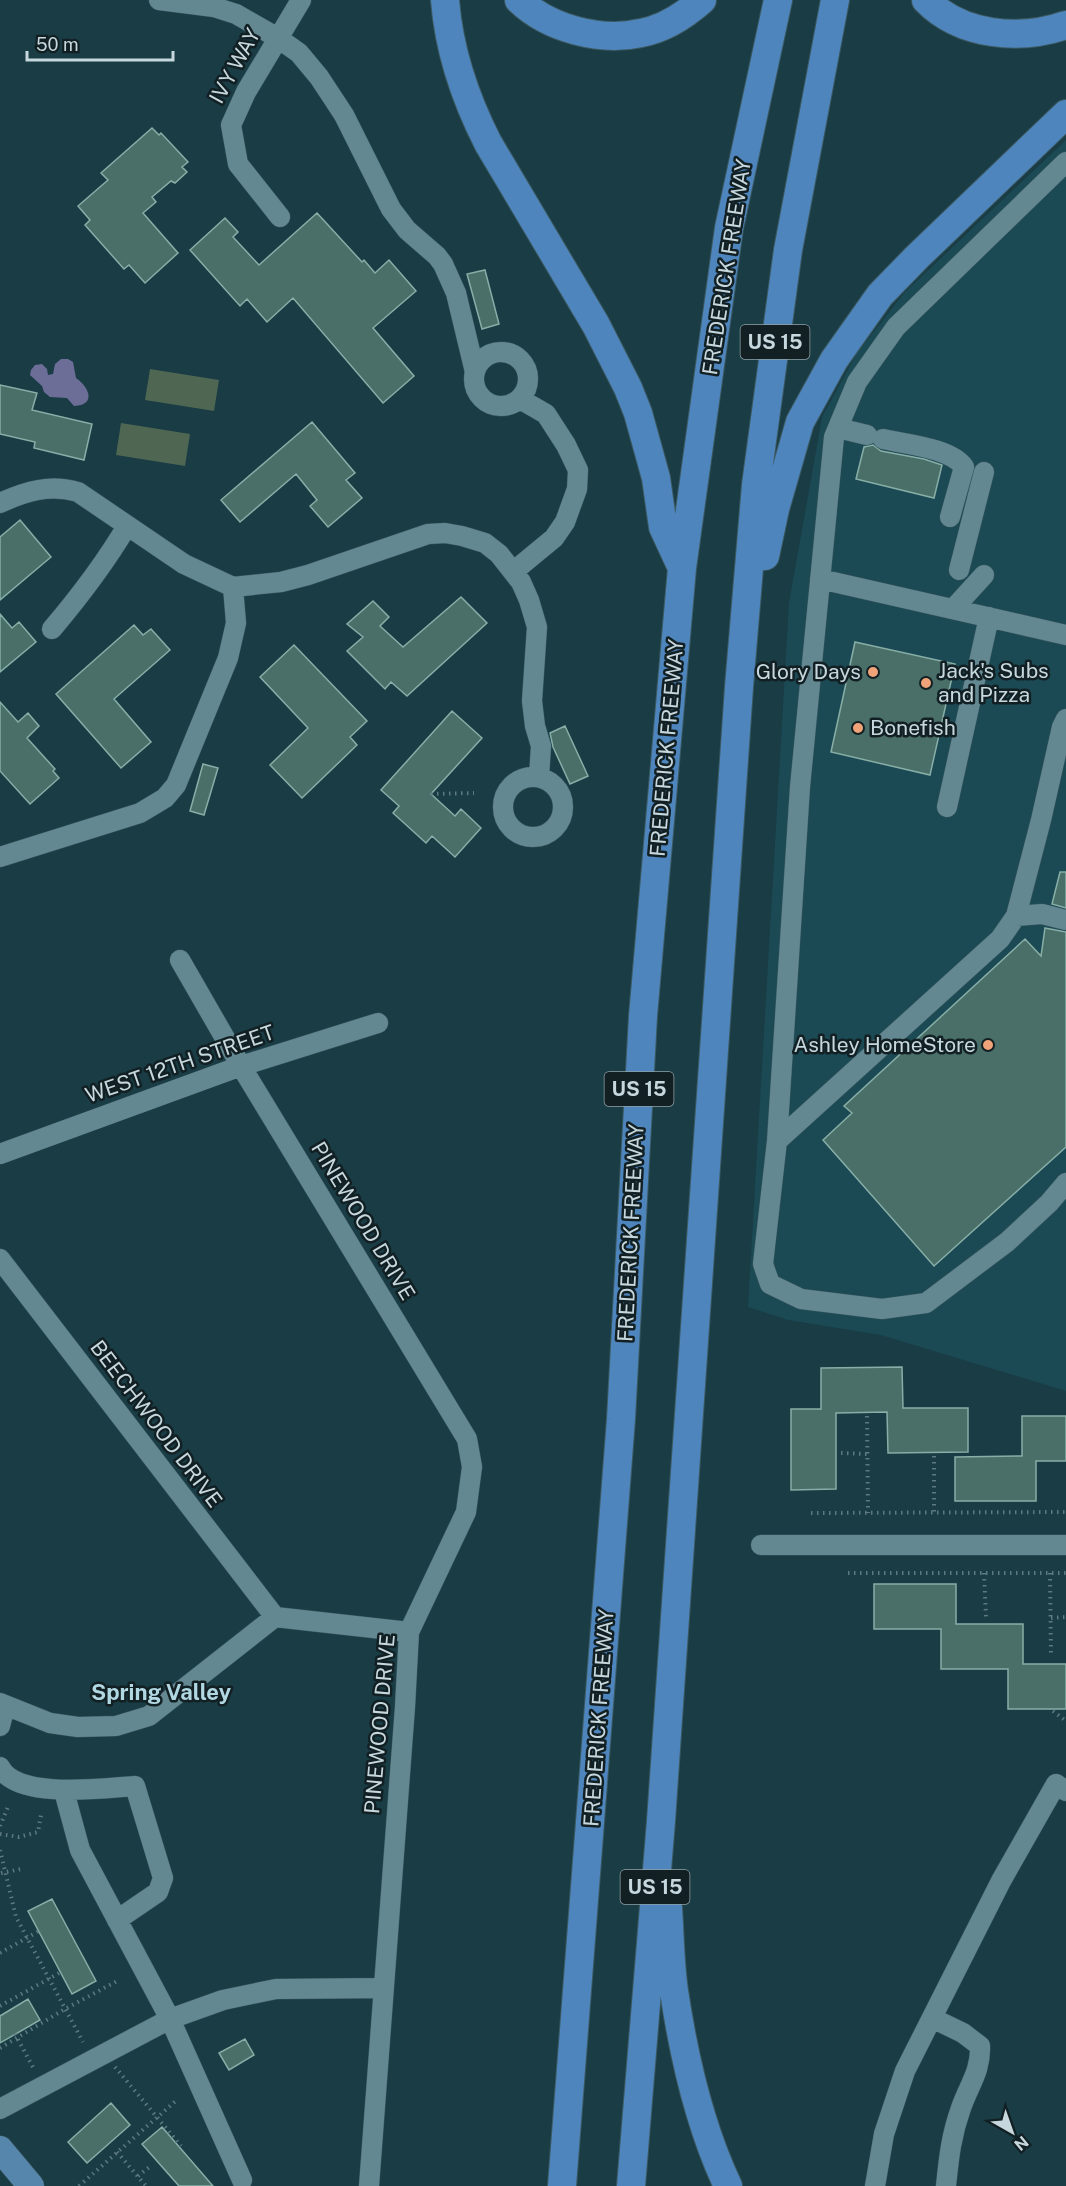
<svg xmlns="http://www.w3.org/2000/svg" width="1066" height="2186" font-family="'Public Sans',sans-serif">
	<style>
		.built { fill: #1b4954 }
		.green { fill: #4e6652 }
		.water { fill: #6d6e98 }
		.building { fill: #4a6f69; stroke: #87aea7; stroke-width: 1.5 }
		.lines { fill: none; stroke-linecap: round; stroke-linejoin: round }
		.minor-casing { stroke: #3b5961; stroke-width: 21 }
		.major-casing { stroke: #3b5961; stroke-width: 27 }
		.highway-casing { stroke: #3b5961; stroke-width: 30 }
		.path { stroke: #5d7981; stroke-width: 4; stroke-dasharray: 1.5 4.5; stroke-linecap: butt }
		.minor { stroke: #648892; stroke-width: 20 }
		.major { stroke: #5786ac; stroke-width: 26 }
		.highway { stroke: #4e85bd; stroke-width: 28 }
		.poi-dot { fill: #f0a378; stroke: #122024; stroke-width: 2 }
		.labels { text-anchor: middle; stroke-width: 5; stroke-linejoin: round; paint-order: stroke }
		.shield { fill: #122024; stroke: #90a1a6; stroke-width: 1.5 }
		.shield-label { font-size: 20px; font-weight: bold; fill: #c6d8de }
		.street-label { font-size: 21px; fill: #c6d8de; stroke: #122024 }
		.poi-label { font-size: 21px; fill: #c6d8de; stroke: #122024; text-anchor: start }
		.neighbourhood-label { font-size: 22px; font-weight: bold; fill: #b1d8e2; stroke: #122024 }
	</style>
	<rect width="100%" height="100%" fill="#193c45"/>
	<!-- built -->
	<path class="built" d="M1066 140V1391L881 1335 788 1320 748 1307 789 603 822 417 857 353 905 292Z"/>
	<!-- green -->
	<path class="green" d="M150 369 219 380 214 411 145 400Z
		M121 423 190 434 185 466 116 455Z"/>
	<!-- water -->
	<path class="water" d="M61 359H68L73 362 76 378C89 387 97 405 74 406L67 398 50 397 44 392 42 386 30 375 31 370 35 365 42 364 47 369 48 375 53 374 55 364Z"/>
	<!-- building -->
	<path class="building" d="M152 128 159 135 161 133 188 162 182 167 187 172 175 183 171 181 152 197 156 202 143 213 178 253 145 283 129 265 124 269 85 225 90 220 78 206 108 180 101 173Z
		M317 213 362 262 364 260 375 273 389 260 416 291 373 328 414 376 383 403 293 298 267 322 247 299 240 306 190 250 225 218 238 232 233 237 259 265Z
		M485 270 499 324 482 329 467 274Z
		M0 385 37 393 32 410 92 424 84 460 34 448 35 442 0 434Z
		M312 422 355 473 346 480 362 498 328 527 310 506 317 500 296 474 240 522 221 500Z
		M873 445 881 451 924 459 942 465 934 498 856 479 864 447Z
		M20 520 51 557 0 600V537Z
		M461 597 487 623 407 696 391 682 385 689 347 651 363 637 347 624 373 601 389 617 380 626 403 647Z
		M0 614 12 628 19 622 36 642 0 672Z
		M134 625 143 635 151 629 170 650 114 699 151 742 121 768 56 694Z
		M855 642 955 664 930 775 831 752Z
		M294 645 367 721 350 737 357 745 302 798 270 765 308 728 260 677Z
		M0 702 18 722 28 713 39 726 27 738 55 769 53 771 59 778 30 804 0 771Z
		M452 711 482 738 431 794 455 816 461 809 481 828 455 857 432 836 426 843 393 813 399 806 381 790Z
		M565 726 588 776 570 784 553 747 550 733Z
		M203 764 218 768 204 815 190 811Z
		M1060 872H1066V908L1052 904Z
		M1045 928 1066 932V1147L934 1266 823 1140 852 1113 844 1106 1025 939 1041 956Z
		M902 1367 903 1408H968V1452L888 1453 887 1412 836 1413V1489L791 1490V1409H821V1368Z
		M1022 1416H1066V1461H1036V1501H955V1457L1022 1456Z
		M874 1584H956V1624H1023V1664H1066V1709H1008V1669H941V1629H874Z
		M52 1899 96 1981 72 1994 28 1911Z
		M28 1999 40 2020 0 2043V2016Z
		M245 2039 254 2055 229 2070 219 2053Z
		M111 2103 130 2125 87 2163 68 2142Z
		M162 2127 213 2186H179L142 2144Z"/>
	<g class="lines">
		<!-- minor casing -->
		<g class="minor-casing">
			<path id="minor" d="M159 0 214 7 236 14 278 38 299 53 319 77 344 115 391 209 407 230 437 256 443 264 456 293 475 372
				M1066 162 896 327 857 382 834 437 800 787 777 1141 763 1264 770 1284 801 1299 882 1309 926 1303 1007 1242 1049 1203 1066 1183
				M280 217 238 164 231 125 246 92 301 0
				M474 379a27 27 0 1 1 54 0a27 27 0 1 1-54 0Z
				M838 428 867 435
				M883 439C905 444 951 448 964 467L950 517
				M0 503C26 491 50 484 78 492L184 564 233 587 281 582 308 575 428 534 445 533 462 536 485 543 499 554 521 582 529 600 537 627 532 701 535 726 541 746 539 777
				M959 570 984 472
				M514 571 554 538 565 522 577 489 578 470 566 445 546 414 520 399
				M820 579 1066 635
				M953 609 984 575
				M52 629C80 596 105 563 127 526
				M503 807a30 30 0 1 1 60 0a30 30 0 1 1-60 0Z
				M947 807 989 617
				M0 857 140 813 165 798 176 785 228 658 236 623 233 587
				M1016 916 1042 914 1066 920
				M180 960 241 1066 467 1439 472 1467 466 1512 409 1632 405 1707 369 2186
				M777 1141 1000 939 1016 916 1041 820 1062 727 1066 719
				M0 1154 241 1066 378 1023
				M0 1259 275 1617
				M761 1545H1066
				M0 1703 50 1723 78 1727 116 1726 149 1716 275 1617 409 1632
				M0 1726 5 1706
				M0 1767C17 1800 104 1788 135 1786L163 1878 158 1892 117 1920
				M64 1791 80 1850 170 2019 242 2180
				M932 2018 963 2033 980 2046C981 2071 969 2085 961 2108 951 2136 949 2157 946 2186
				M0 2109 170 2019 223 2000 276 1989 384 1988
				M875 2186 884 2134 905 2071 1001 1881 1056 1784 1066 1791"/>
		</g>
		<!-- major casing -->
		<g class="major-casing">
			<path id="major" d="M0 2149 31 2186"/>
		</g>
		<!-- highway casing -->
		<g class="highway-casing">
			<path id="highway" d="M445 0C449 51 465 98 488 143L596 325 628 388 638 413 656 478 663 527 682 568
				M519 0C549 29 601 42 641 33 663 29 685 15 702 0
				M926 0C961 36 1020 41 1066 25
				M765 556 775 509 800 422 834 360 880 295 917 257 1066 114
				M668 1908C670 1936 670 1964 674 1991 684 2058 699 2125 728 2186
				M562 2186 621 1419 643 1016 682 568 729 228 778 0
				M631 2186 661 1821 739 687 756 485 788 250 835 0"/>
		</g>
		<!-- path -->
		<path class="path" d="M431 794 474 793
			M867 1416 868 1513
			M841 1453 868 1454
			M934 1456V1513
			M811 1513 1066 1512
			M848 1573H1066
			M984 1573 986 1617
			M1050 1573 1051 1657
			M1051 1618 1066 1617
			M1053 1711 1066 1721
			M0 1826 8 1807
			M0 1834 19 1837 38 1832 41 1815
			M0 1850 16 1917 83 2042
			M1 1873 21 1869
			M0 1953 39 1931
			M0 2006 61 1972
			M15 2034 34 2069
			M0 2048 65 2009 119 1980
			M115 2067 181 2146
			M117 2152 146 2186
			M138 2176 152 2165
			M79 2186 178 2099"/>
		<!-- minor -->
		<use href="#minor" class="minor"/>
		<!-- major -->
		<use href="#major" class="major"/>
		<!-- highway -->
		<use href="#highway" class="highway"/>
	</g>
	<!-- markers -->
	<g class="poi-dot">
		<circle cx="873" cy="672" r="6"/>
		<circle cx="926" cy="683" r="6"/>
		<circle cx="858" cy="728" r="6"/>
		<circle cx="988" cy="1045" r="6"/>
	</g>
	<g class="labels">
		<!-- shield labels -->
		<g class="shield">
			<rect x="740.5" y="325" width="69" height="34" rx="4.5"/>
			<rect x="604.5" y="1072" width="69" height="34" rx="4.5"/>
			<rect x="620.5" y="1870" width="69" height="34" rx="4.5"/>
		</g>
		<g class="shield-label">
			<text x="775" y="349">US 15</text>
			<text x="639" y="1096">US 15</text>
			<text x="655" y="1894">US 15</text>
		</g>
		<!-- street labels -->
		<g class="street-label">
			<text transform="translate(235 66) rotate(-61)" y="7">IVY WAY</text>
			<text transform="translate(727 267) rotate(-81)" y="7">FREDERICK FREEWAY</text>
			<text transform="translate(667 748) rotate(-85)" y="7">FREDERICK FREEWAY</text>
			<text transform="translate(180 1064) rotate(-19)" y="7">WEST 12TH STREET</text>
			<text transform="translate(363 1221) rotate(59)" y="7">PINEWOOD DRIVE</text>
			<text transform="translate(631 1233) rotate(-87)" y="7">FREDERICK FREEWAY</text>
			<text transform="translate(156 1424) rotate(53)" y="7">BEECHWOOD DRIVE</text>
			<text transform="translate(599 1718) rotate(-86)" y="7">FREDERICK FREEWAY</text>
			<text transform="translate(380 1724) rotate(-85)" y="7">PINEWOOD DRIVE</text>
		</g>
		<!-- poi labels -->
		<g class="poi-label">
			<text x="938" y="678">Jack's Subs<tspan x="938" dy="24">and Pizza</tspan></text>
			<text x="861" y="679" text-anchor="end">Glory Days</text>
			<text x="870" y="735">Bonefish</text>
			<text x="976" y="1052" text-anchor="end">Ashley HomeStore</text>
		</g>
		<!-- neighbourhood labels -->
		<g class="neighbourhood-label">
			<text x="161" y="1700">Spring Valley</text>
		</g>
	</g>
	<!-- north arrow -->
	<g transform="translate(1012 2132) rotate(140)" stroke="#122024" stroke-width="4.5" paint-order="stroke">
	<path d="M0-4.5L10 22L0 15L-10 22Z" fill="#c6d8de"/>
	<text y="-9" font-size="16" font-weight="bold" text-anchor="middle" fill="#c6d8de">N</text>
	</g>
	<!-- scale -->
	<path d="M27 51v9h146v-9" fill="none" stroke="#c6d8de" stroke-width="3"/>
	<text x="36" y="51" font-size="18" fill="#c6d8de" stroke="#122024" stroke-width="4.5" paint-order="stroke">50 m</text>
</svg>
